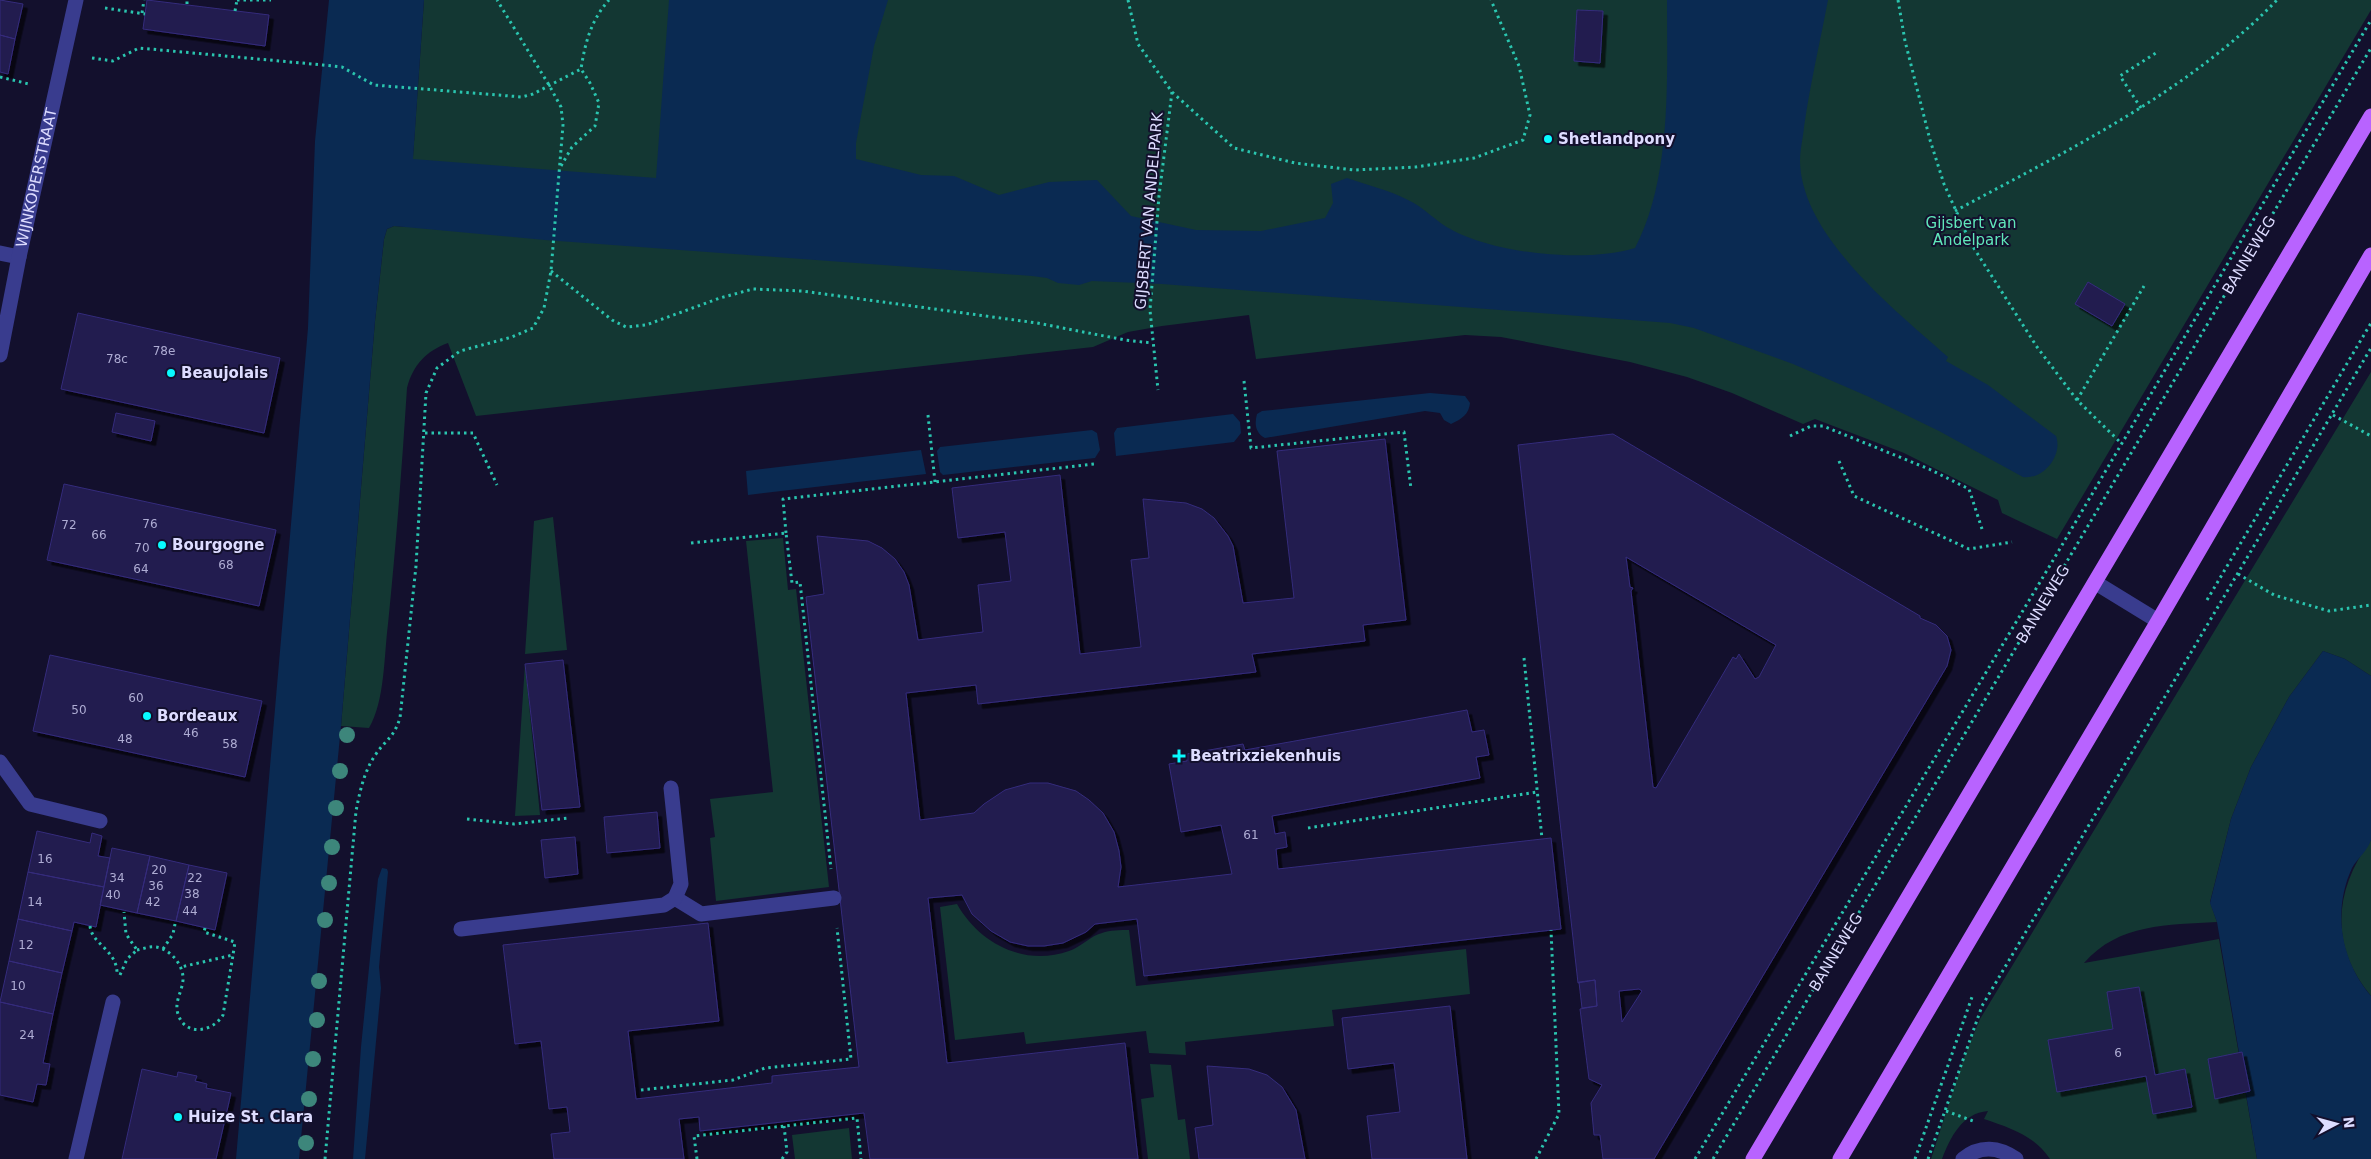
<svg xmlns="http://www.w3.org/2000/svg" width="2371" height="1159" font-family="'DejaVu Sans',sans-serif">
	<style>
		.green { fill: #133733 }
		.water { fill: #0a2a52 }
		.building { fill: #211b4f; stroke: #352c7c; fill-rule: evenodd; filter: url(#shadow) }
		.lines { fill: none; stroke-linecap: round; stroke-linejoin: round }
		.path { stroke: #2ac5af; stroke-width: 3; stroke-dasharray: 2.5 4; stroke-linecap: butt }
		.minor { stroke: #393c8e; stroke-width: 15 }
		.major { stroke: #b863ff; stroke-width: 15 }
		.tree { fill: #3d867b }
		.poi-dot { fill: #08faff; stroke: #13102d; stroke-width: 2 }
		.labels { text-anchor: middle; stroke-width: 4; stroke-linejoin: round; paint-order: stroke }
		.number-label { font-size: 12px; fill: #aeacd3 }
		.poi-label { font-size: 15px; font-weight: bold; fill: #dddcff; stroke: #13102d; text-anchor: start }
		.street-label { font-size: 15px; fill: #dddcff; stroke: #13102d }
		.park-label { font-size: 15px; fill: #60e7ba; stroke: #13102d }
	</style>
	<defs>
		<filter id="shadow"><feDropShadow dx="4.5" dy="4.5" stdDeviation="0" flood-color="#0009"/></filter>
	</defs>
	<rect width="100%" height="100%" fill="#13102d"/>
	<!-- green -->
	<path class="green" d="M424 0H2371V10L2057 539 2002 513 1998 500 1904 453 1815 419 1803 424 1732 393 1687 377 1630 362 1501 337 1465 335 1256 359 1249 315 1162 326 1128 332 1093 347 476 416 448 343C426 351 413 365 407 388 402 467 396 545 388 624 384 655 385 701 369 728L341 726 375 321 384 239 387 229 394 226 408 227Z
		M2371 372V676L2345 659 2323 651 2289 697 2251 767 2231 819 2210 902 2217 922C2168 925 2119 923 2084 963L2219 939 2257 1159H2050C2034 1135 2010 1128 1984 1119L1988 1111C1962 1113 1950 1138 1942 1159H1931L1963 1060 1980 1019Z
		M553 517 567 650 525 654 534 521Z
		M783 538 788 590 796 589 829 887 716 901 710 838 715 837 710 799 773 792 746 541Z
		M525 664 540 815 515 816Z
		M2371 840V996C2329 946 2334 890 2371 840Z
		M957 904C979 943 1024 967 1069 951 1081 947 1092 935 1102 933 1110 930 1120 930 1129 930L1136 986 1466 949 1470 994 1332 1010 1334 1026 1185 1042 1186 1055 1149 1053 1146 1031 1026 1044 1024 1032 955 1040 940 907Z
		M1150 1064 1171 1065 1178 1120 1185 1119 1190 1159H1148L1141 1099 1154 1097Z
		M849 1128 852 1159H795L792 1135Z"/>
	<!-- water -->
	<path class="water" d="M329 0H424L413 159 656 178 669 0H888L874 46 856 143V159L921 175 954 176 999 195 1049 182 1097 180 1131 216 1196 230 1261 231 1325 218 1333 203 1331 184 1347 178C1367 185 1389 190 1408 200 1424 207 1436 222 1452 230 1497 254 1587 263 1635 248 1672 178 1667 78 1667 0H1828C1820 42 1810 85 1804 127 1803 138 1800 150 1800 161 1801 236 1896 311 1948 357L1946 361 1988 385 2056 436C2063 455 2044 480 2023 477L1939 431 1867 396 1793 364 1694 328 1670 323 1162 284 1092 281 1079 285 1058 283 1047 278 1032 276 545 240 394 226 387 229 384 239 375 321 341 726 299 1159H236L308 328 315 141Z
		M1430 393 1465 396 1470 403C1469 414 1462 419 1451 424L1444 420 1440 413 1425 411 1265 438C1256 433 1254 425 1257 414L1262 411Z
		M1233 414 1240 422 1241 433 1234 442 1116 456 1114 433 1117 428Z
		M1092 430 1097 433 1100 450 1095 458 943 475 940 472 937 451 940 447Z
		M921 450 926 474 748 495 746 471Z
		M2323 651 2345 659 2371 676C2371 718 2371 760 2371 802 2371 813 2371 830 2371 840 2368 850 2357 859 2352 868 2332 911 2341 961 2371 996V1159H2257L2217 922 2210 903 2231 819 2251 767 2289 697Z
		M382 868 387 869 388 872 379 967 381 988 365 1159H353L361 1047 378 879Z"/>
	<!-- building -->
	<path class="building" d="M0 0 23 4 15 39 0 35Z
		M147 0 269 15 265 46 143 29Z
		M1577 10 1603 11 1600 63 1574 61Z
		M0 35 15 39 8 74 0 72Z
		M2088 282 2125 304 2112 326 2075 304Z
		M78 313 280 358 264 433 61 389Z
		M116 413 155 421 151 441 112 432Z
		M1613 434 1920 616V618L1936 625 1947 636 1951 650 1947 666 1654 1159H1603L1600 1135H1594L1591 1103 1602 1085 1589 1079 1580 1009 1597 1006 1595 980 1578 983 1518 445ZM1626 557 1776 645 1759 677 1755 679 1739 654 1736 659 1733 657 1656 788 1653 787 1631 591 1633 588 1630 587ZM1639 989 1642 991 1622 1022 1619 991Z
		M1385 439 1406 620 1363 625 1365 641 1252 654 1256 672 978 704 976 685 906 693 920 820 974 813 984 804 1005 790 1030 783H1048L1076 791 1089 800 1103 813 1114 832 1119 851 1121 867 1118 887 1232 874 1221 825 1181 832 1169 764 1187 761V754L1243 744 1245 750 1467 710 1472 732 1484 730 1489 755 1476 757 1480 778 1272 816 1275 834 1285 832 1287 847 1276 849 1278 869 1551 838 1561 929 1144 976 1137 919 1095 924 1086 932 1063 943 1044 946H1028L1010 942 991 931 972 914 962 895 928 898 947 1063 1125 1043 1138 1159H870L864 1113 700 1131 699 1117 679 1119 684 1159H554L551 1134 570 1132 567 1107 549 1109 541 1041 515 1044 503 945 708 923 719 1021 628 1031 636 1099 772 1083V1076L859 1067 806 597 824 594 817 536 868 541 882 548 895 559 904 572 909 585 918 640 983 632 978 585 1011 581 1005 532 958 538 952 488 1060 475 1080 654 1141 647 1131 560 1149 558 1143 499 1186 503 1202 509 1214 518 1228 536 1233 546 1243 603 1294 598 1277 451Z
		M64 484 276 530 259 606 47 560Z
		M50 655 262 701 245 777 33 731Z
		M563 660 580 807 542 810 525 664Z
		M657 812 660 848 607 853 604 817Z
		M37 831 90 843 92 833 102 836 98 856 110 858 104 887 28 872Z
		M575 837 578 874 545 878 541 840Z
		M112 848 150 856 137 913 100 905Z
		M150 856 189 865 176 921 137 913Z
		M189 865 227 873 215 930 176 921Z
		M28 872 104 887 96 927 74 922 72 931 18 919Z
		M18 919 72 931 62 973 9 961Z
		M9 961 62 973 53 1014 0 1002Z
		M1595 980 1597 1006 1582 1008 1579 982Z
		M2139 987 2155 1075 2185 1069 2192 1107 2153 1114 2146 1076 2057 1092 2048 1040 2113 1029 2107 992Z
		M0 1002 53 1014 43 1063 50 1064 46 1085 37 1084 33 1102 0 1095Z
		M1450 1006 1467 1159H1372L1367 1116 1400 1112 1394 1063 1348 1069 1342 1018Z
		M2242 1052 2250 1091 2215 1099 2208 1059Z
		M1207 1066 1249 1069 1267 1075 1282 1087 1296 1110 1305 1159H1199L1195 1128 1213 1125Z
		M142 1069 177 1077 178 1072 197 1076 195 1081 207 1084 206 1088 231 1093 216 1159H122Z"/>
	<g class="lines">
		<!-- path -->
		<path class="path" d="M237 0H271
			M1128 0 1138 44 1172 92 1159 196 1150 310 1158 390
			M1898 0 1905 41 1930 140 1944 184 1970 242 2037 347 2077 400 2121 443
			M187 4V0
			M105 8 145 14
			M235 11 237 0
			M142 13 144 0
			M92 58 113 61 139 48 323 65 342 67 374 85 522 97 533 94 581 69
			M0 77 29 84
			M1172 92 1234 148 1295 163 1354 170 1416 167 1474 158 1523 140 1530 115 1519 66 1491 0
			M2141 108 2120 76 2159 51
			M561 166 572 147 595 126 599 103 590 83 581 69C585 43 591 20 609 0
			M1955 211C2068 150 2187 93 2277 0
			M551 271 612 320 626 327 646 325 720 298 753 289 802 291 1037 323 1125 340 1152 343
			M1244 381 1251 448 1404 432 1411 489
			M2077 400 2144 286
			M928 415 935 482
			M2333 415 2371 436
			M425 433H473L497 485
			M1790 436 1811 426H1823L1929 469 1969 489 1982 529
			M1839 461 1854 496 1969 549 2012 542
			M786 533 783 499 1094 464
			M691 543 786 533 792 583 800 582 831 869
			M2238 574 2274 595 2329 611 2371 605
			M2207 600 2371 323
			M1524 658 1542 839
			M467 819 514 824 568 818
			M1308 828 1537 792
			M90 926C92 945 118 950 117 975
			M205 928 204 932 235 942 233 955
			M163 949 173 934 175 924
			M137 950C143 949 149 946 156 947 170 949 184 965 183 980 182 992 174 1002 178 1014 185 1037 213 1032 223 1015L233 955 181 967
			M120 975 127 959 137 950 126 934 124 912
			M641 1090 733 1080 765 1068 851 1059 837 928
			M1946 1111 1973 1121
			M325 1159 356 811C360 791 364 771 376 754 387 738 393 739 400 718L416 566 426 393 437 368 460 351 512 337 533 328 544 308 551 271 563 125 561 107 549 85 497 0
			M697 1159 694 1136 857 1118 861 1159
			M782 1159 787 1152 784 1126
			M1536 1159 1559 1114 1551 930
			M1695 1159 2055 557 2371 20
			M1713 1159 2371 48
			M1915 1159 1972 997
			M1928 1159 1982 1006 2371 348"/>
		<!-- minor -->
		<g class="minor">
			<path d="M0 253 19 257"/>
			<path id="s1" d="M0 355 19 257 76 0"/>
			<path d="M2096 583 2158 621"/>
			<path d="M0 762 30 804 100 821"/>
			<path d="M675 898 701 914 834 898"/>
			<path d="M461 929 664 905 675 898 681 884 671 788"/>
			<path d="M76 1159 113 1002"/>
			<path d="M1963 1159C1980 1145 1999 1147 2016 1159"/>
		</g>
		<!-- major -->
		<path class="major" d="M1753 1159 2371 116
			M1840 1159 2158 621 2371 255"/>
	</g>
	<!-- trees -->
	<g class="tree">
		<circle cx="347" cy="735" r="8"/>
		<circle cx="340" cy="771" r="8"/>
		<circle cx="336" cy="808" r="8"/>
		<circle cx="332" cy="847" r="8"/>
		<circle cx="329" cy="883" r="8"/>
		<circle cx="325" cy="920" r="8"/>
		<circle cx="319" cy="981" r="8"/>
		<circle cx="317" cy="1020" r="8"/>
		<circle cx="313" cy="1059" r="8"/>
		<circle cx="309" cy="1099" r="8"/>
		<circle cx="306" cy="1143" r="8"/>
	</g>
	<!-- markers -->
	<g class="poi-dot">
		<circle cx="1548" cy="139" r="5"/>
		<circle cx="171" cy="373" r="5"/>
		<circle cx="162" cy="545" r="5"/>
		<circle cx="147" cy="716" r="5"/>
		<path d="M1176.5 748.5h5v5h5v5h-5v5h-5v-5h-5v-5h5z"/>
		<circle cx="178" cy="1117" r="5"/>
	</g>
	<g class="labels">
		<!-- number labels -->
		<g class="number-label">
			<text x="164" y="355">78e</text>
			<text x="117" y="363">78c</text>
			<text x="150" y="528">76</text>
			<text x="69" y="529">72</text>
			<text x="99" y="539">66</text>
			<text x="142" y="552">70</text>
			<text x="226" y="569">68</text>
			<text x="141" y="573">64</text>
			<text x="136" y="702">60</text>
			<text x="79" y="714">50</text>
			<text x="191" y="737">46</text>
			<text x="125" y="743">48</text>
			<text x="230" y="748">58</text>
			<text x="1251" y="839">61</text>
			<text x="45" y="863">16</text>
			<text x="159" y="874">20</text>
			<text x="117" y="882">34</text>
			<text x="195" y="882">22</text>
			<text x="156" y="890">36</text>
			<text x="192" y="898">38</text>
			<text x="113" y="899">40</text>
			<text x="35" y="906">14</text>
			<text x="153" y="906">42</text>
			<text x="190" y="915">44</text>
			<text x="26" y="949">12</text>
			<text x="18" y="990">10</text>
			<text x="27" y="1039">24</text>
			<text x="2118" y="1057">6</text>
		</g>
		<!-- poi labels -->
		<g class="poi-label">
			<text x="1558" y="144">Shetlandpony</text>
			<text x="181" y="378">Beaujolais</text>
			<text x="172" y="550">Bourgogne</text>
			<text x="157" y="721">Bordeaux</text>
			<text x="1190" y="761">Beatrixziekenhuis</text>
			<text x="188" y="1122">Huize St. Clara</text>
		</g>
		<!-- street labels -->
		<g class="street-label">
			<text dy="5" stroke="none"><textPath href="#s1" startOffset="181">WIJNKOPERSTRAAT</textPath></text>
			<text transform="translate(1149 211) rotate(-85)" y="5">GIJSBERT VAN ANDELPARK</text>
			<text transform="translate(2249 255) rotate(-59)" y="5">BANNEWEG</text>
			<text transform="translate(2043 604) rotate(-59)" y="5">BANNEWEG</text>
			<text transform="translate(1836 952) rotate(-59)" y="5">BANNEWEG</text>
		</g>
		<!-- park labels -->
		<g class="park-label">
			<text x="1971" y="228">Gijsbert van<tspan x="1971" dy="17">Andelpark</tspan></text>
		</g>
	</g>
	<!-- north arrow -->
	<g transform="translate(2336 1124) rotate(84)" stroke="#13102d" stroke-width="4" paint-order="stroke">
	<path d="M0-4L9 19L0 12L-9 19Z" fill="#dddcff"/>
	<text y="-8" font-size="14" font-weight="bold" text-anchor="middle" fill="#dddcff">N</text>
	</g>
</svg>
